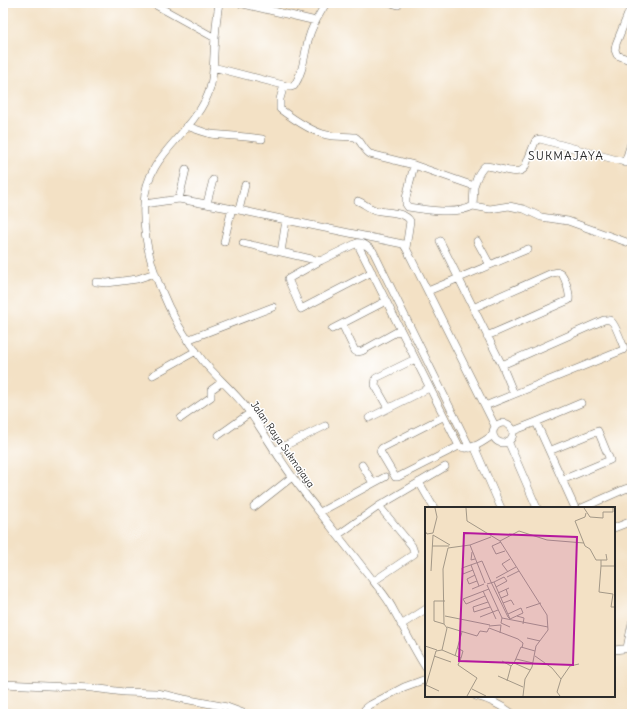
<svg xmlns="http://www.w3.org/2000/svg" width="635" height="717" font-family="Delius,sans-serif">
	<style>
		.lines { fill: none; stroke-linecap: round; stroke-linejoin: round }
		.minor-casing { stroke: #716b61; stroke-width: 8 }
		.minor { stroke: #fff; stroke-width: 7 }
		.labels { text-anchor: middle; stroke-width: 3; stroke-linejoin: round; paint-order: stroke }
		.street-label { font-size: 10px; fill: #2b2b2b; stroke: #fff }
		.quarter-label { font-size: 12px; letter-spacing: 1px; fill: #2b2b2b; stroke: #fff }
		.inset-road { fill: none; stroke: #a39887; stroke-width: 1 }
		.view { fill: #b5179e; fill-opacity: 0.15; stroke: #b5179e; stroke-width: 2 }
		.inset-edge { fill: none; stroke: #2b2b2b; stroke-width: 2 }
	</style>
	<rect width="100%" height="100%" fill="#fff"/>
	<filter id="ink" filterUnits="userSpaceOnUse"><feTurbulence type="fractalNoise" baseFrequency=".025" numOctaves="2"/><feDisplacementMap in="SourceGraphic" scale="8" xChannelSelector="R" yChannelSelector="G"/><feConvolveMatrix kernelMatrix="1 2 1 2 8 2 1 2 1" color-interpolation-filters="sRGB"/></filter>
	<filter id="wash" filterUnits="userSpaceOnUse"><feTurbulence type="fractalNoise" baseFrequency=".012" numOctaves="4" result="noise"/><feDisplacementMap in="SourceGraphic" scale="16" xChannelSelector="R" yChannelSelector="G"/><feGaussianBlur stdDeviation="0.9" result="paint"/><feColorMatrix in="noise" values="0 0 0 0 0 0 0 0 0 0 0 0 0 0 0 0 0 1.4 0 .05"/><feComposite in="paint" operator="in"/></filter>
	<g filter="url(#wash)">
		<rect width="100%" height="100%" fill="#f3e1c5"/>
	</g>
	<g filter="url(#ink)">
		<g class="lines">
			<!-- minor casing -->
			<g class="minor-casing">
				<path id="minor" d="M152 3 215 38
					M219 3C217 15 216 26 215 38 213 58 215 81 206 99 187 138 146 156 144 204 141 257 170 320 203 361 217 378 235 392 248 410 266 435 281 463 300 487 324 519 350 550 374 582 381 591 389 600 394 611 405 630 414 650 426 668
					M239 3 316 21
					M391 3 398 5
					M632 3 628 14 632 16
					M628 14 616 44 615 50 617 55 632 61
					M213 67 291 87 294 86C304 71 304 54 309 37 312 25 320 14 326 3
					M284 85 280 99V109C292 118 312 132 327 135 336 137 346 136 355 137 362 141 363 150 370 154L414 165 474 186C477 178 478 172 485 166 495 166 512 174 520 171 523 170 524 169 525 167L535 142 536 140 540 139 632 164
					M187 126C195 129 203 132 211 134 228 136 245 136 262 139
					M625 163 632 140
					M414 165 406 198V204L408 207C426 210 457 215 473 206L474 186
					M179 199 186 169
					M358 201C363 203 369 208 375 210 384 213 405 211 410 221L406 248
					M207 203 213 180
					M144 204 179 199 239 210 286 220 403 244 406 248 495 426
					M473 206 490 209 509 206 518 208 524 209 541 217 568 221 632 244
					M239 210 245 185
					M286 220 281 252 320 261
					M440 241 502 365 514 394
					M477 241 490 265
					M224 242 232 208
					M243 243 281 252
					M357 243 459 446C469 453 484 441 493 435
					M372 272 301 309 288 279 320 261 357 243C364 242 368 247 373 251L470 448
					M96 282 107 283 137 279 155 273
					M428 291 528 249
					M473 308 552 273C554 273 556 272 559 272 565 274 570 294 569 300L487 336
					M342 324 355 351 357 352 362 351 400 330
					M332 329 386 301
					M187 340 273 307
					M153 375 196 351
					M485 406 623 350 624 348C622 343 615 323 611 321 609 319 607 320 604 320L502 365
					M388 408 375 385 376 378 415 359
					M443 417 382 448 380 451 381 453 394 475 395 477H398L459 446
					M181 418 211 397V390L222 382
					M369 418 429 388
					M536 422 575 508
					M493 433a10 10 0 1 1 20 0a10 10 0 1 1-20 0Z
					M513 431 536 422 581 403
					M219 435 250 413
					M508 441 537 508
					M474 446 501 508
					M274 451 325 426
					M549 451 598 431 610 460 562 480
					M362 465 373 483
					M419 482 434 508
					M254 507 292 477
					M582 508 625 489 629 488 632 491
					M320 512 385 477
					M614 528 632 521
					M338 535 379 506 445 467
					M374 581 414 554V552L412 546 379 506
					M401 625 426 609
					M627 648 632 623
					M614 650 632 648
					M3 684 92 688 124 692 156 693 167 695 184 699 227 707 246 714
					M476 696C489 699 502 706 513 714
					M362 714 365 709 370 705 404 687 426 679"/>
			</g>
			<!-- minor -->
			<use href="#minor" class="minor"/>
		</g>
	</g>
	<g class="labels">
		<!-- street labels -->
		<g class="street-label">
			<text transform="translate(283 444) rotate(55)" y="4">Jalan Raya Sukmajaya</text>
		</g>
		<!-- quarter labels -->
		<g class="quarter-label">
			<text x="566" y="160">SUKMAJAYA</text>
		</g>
	</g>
	<!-- overview -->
	<g transform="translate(425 507)">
		<rect width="190" height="190" fill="#f3e1c5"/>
		<path class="inset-road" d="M41 1 42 14 75 34 122 108 123 123 111 139 107 160 100 172 98 189M159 1 165 10 178 11V5H188V1M161 6 160 10 150 14 160 39 165 42 171 53H176V59H190M0 24 2 27 8 26 12 10 10 1M8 28 25 38M75 34 94 24 122 33 159 36M76 35 67 39 71 47 80 44M45 38 60 76M7 39H24M47 45 46 53 50 52M176 53H182L181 47M46 58 54 79M176 59 174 85 188 87 186 100H190M48 63 38 67 37 61 57 54 66 75M6 64 8 28M83 65 77 57 85 52M50 68 42 72 44 77 52 74M82 70 94 64M71 71 91 60M66 75 83 110 85 112 98 106 96 101 83 107M69 75 79 70 82 74 71 80M62 77 69 75 85 112M62 78 77 111 123 120M47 82 59 77M58 84 71 112M73 86 84 81M60 89 41 97 38 92 64 82M76 91 83 88 81 82M63 95 48 100 49 105 65 100M78 96 86 93 89 98M101 101 116 96M20 109 65 118M92 109 99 111 98 117M55 110 73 103M77 111 76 116 85 120M19 117 9 114V94H20M64 119 76 118 75 126M22 120 52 129 55 124 62 125 64 121 93 132 98 136 97 141M102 131 115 134M0 139 12 143M32 141 38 144 36 151M17 143 22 121 19 117 18 62 23 41 45 38 66 30M9 149 26 155M30 149 37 125M110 149 127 161 136 172M91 152 108 156M77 154 86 159 89 156M105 163 89 156 96 140 110 144M73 169 98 180M82 174 86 159M1 178 14 184M0 182 11 144 17 143 36 151 33 158 52 171 42 189M47 182 61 189M135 189 132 185 136 172 145 159 154 157"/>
		<path class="view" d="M39 26 152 30 148 158 34 154Z"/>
		<rect width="190" height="190" class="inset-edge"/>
	</g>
	<!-- margin -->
	<rect width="635" height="717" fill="none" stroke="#fff" stroke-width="16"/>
</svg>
